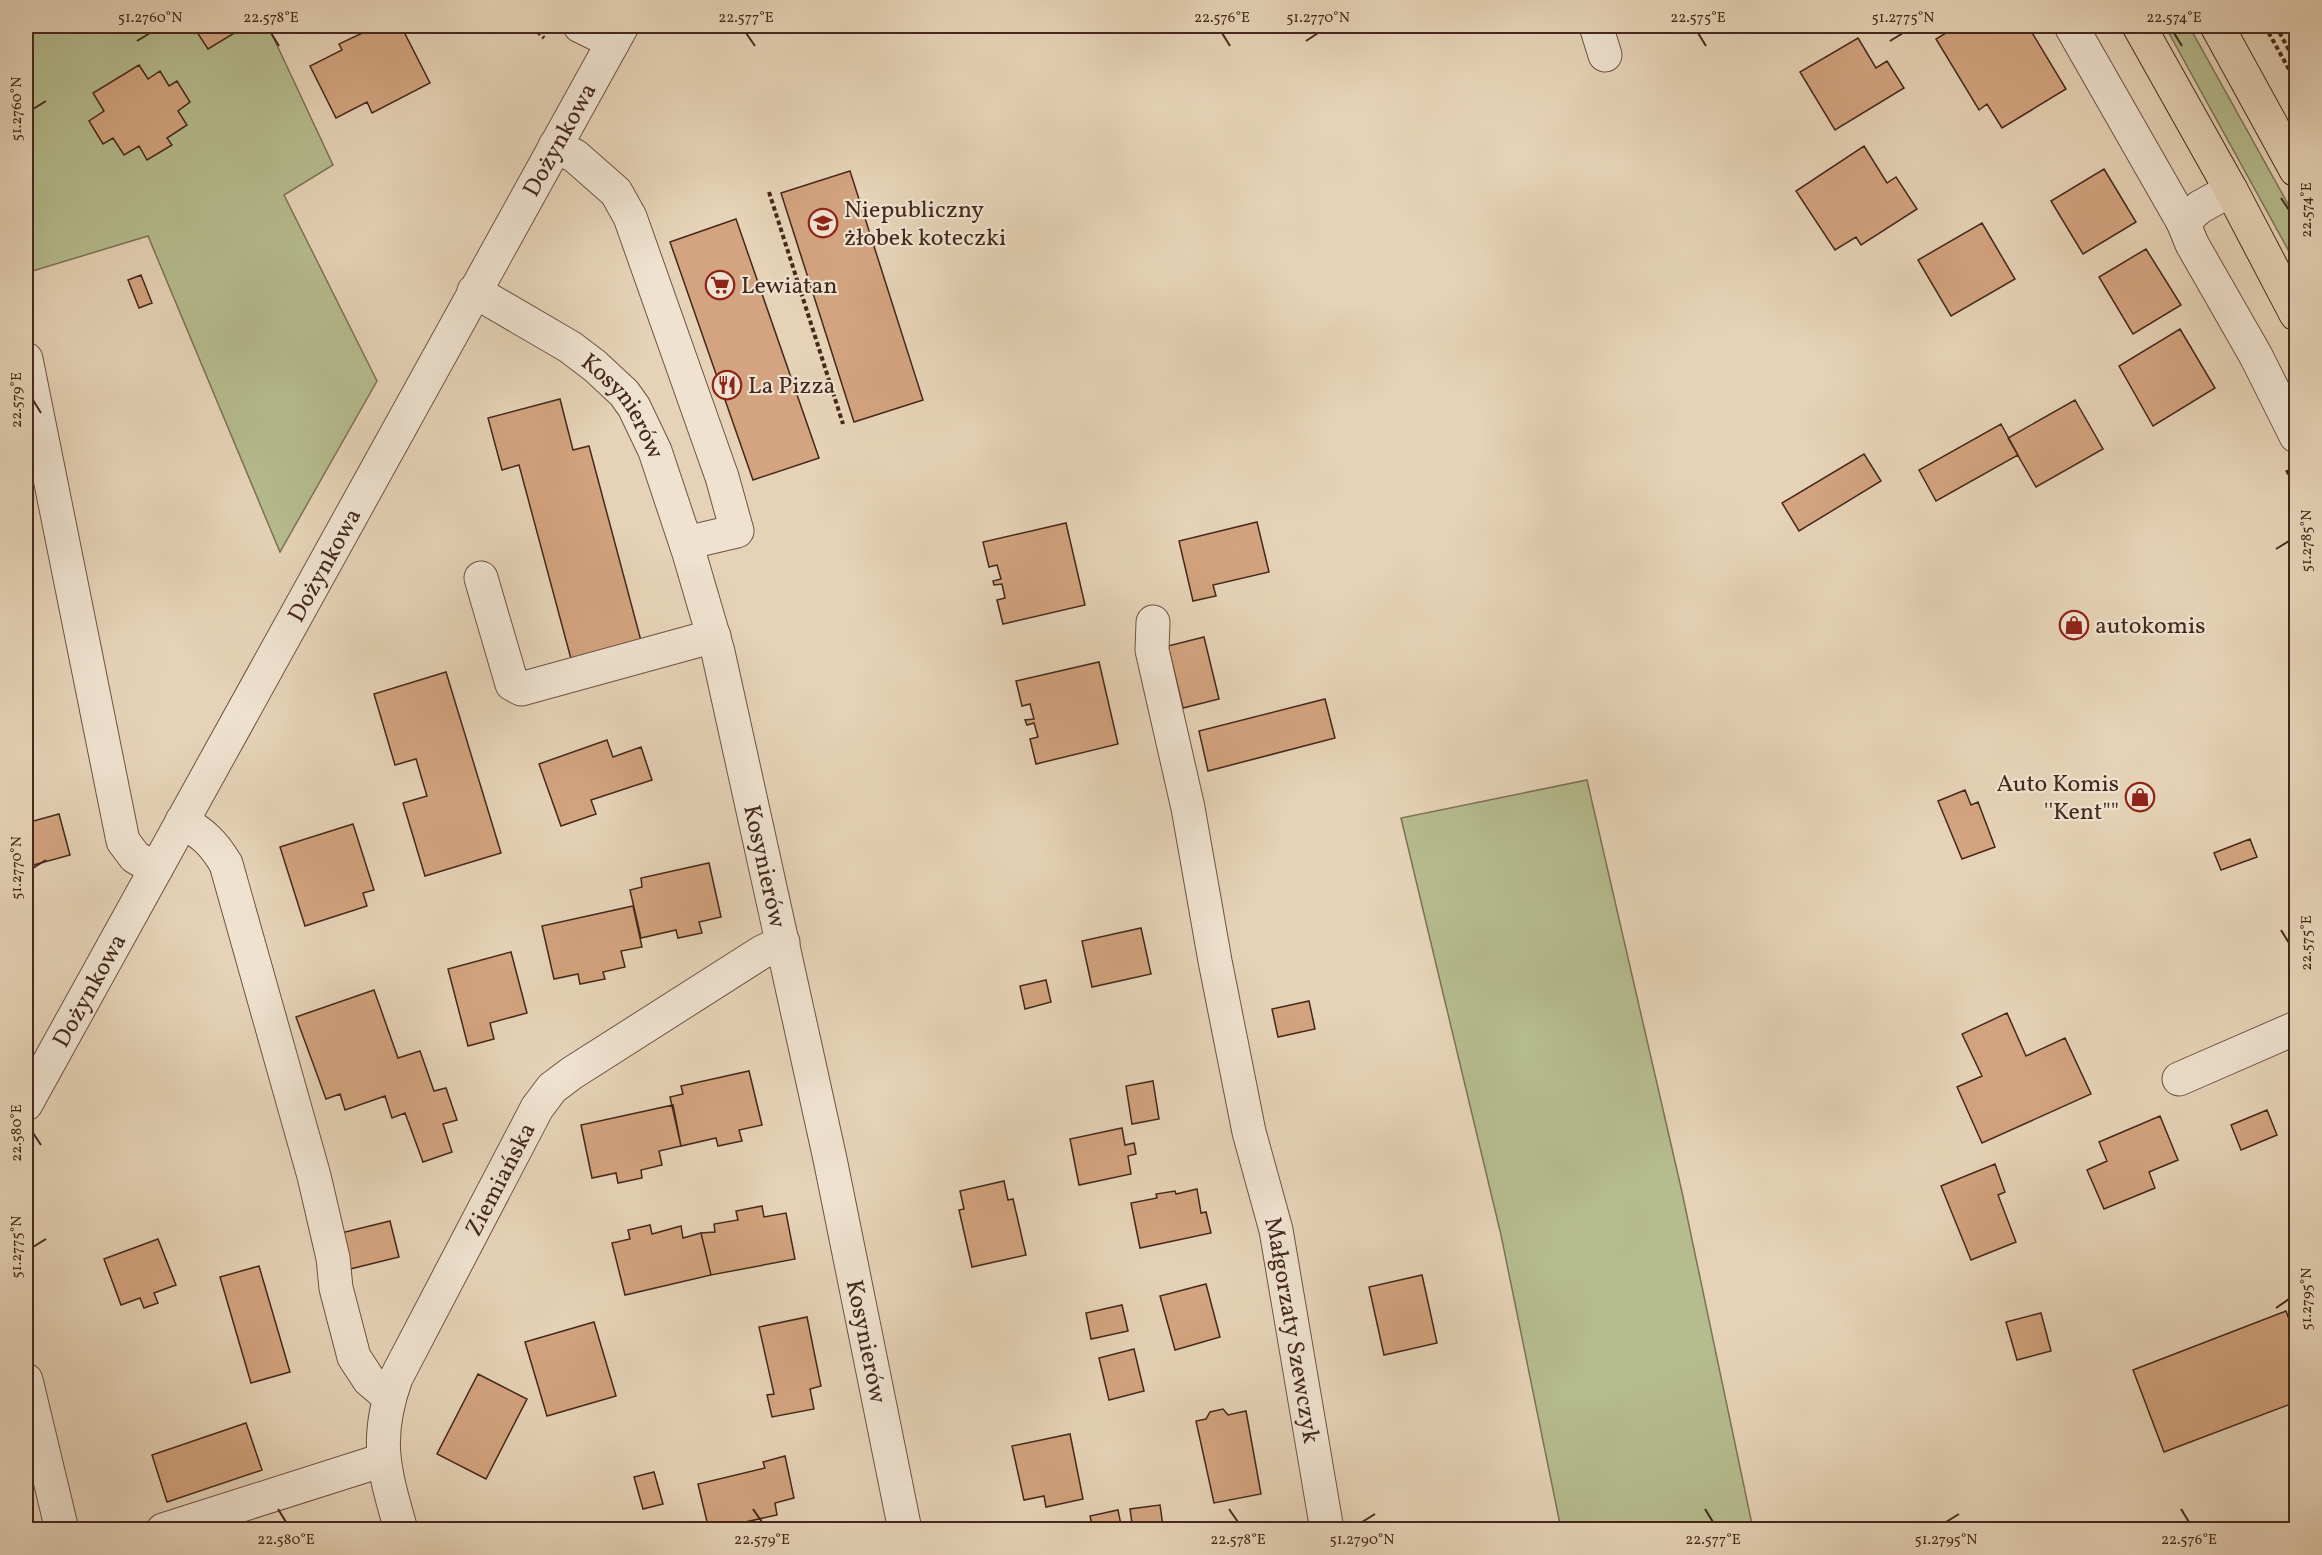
<svg xmlns="http://www.w3.org/2000/svg" width="2322" height="1555" font-family="Vollkorn,serif">
	<style>
		.green { fill: #b5bc8e; stroke: #7d7255; stroke-width: 1.5 }
		.building { fill: #d3a47f; stroke: #45281c; stroke-width: 1.5 }
		.lines { fill: none; stroke-linecap: round; stroke-linejoin: round }
		.minor-casing { stroke: #6d5343; stroke-width: 35 }
		.major-casing { stroke: #45281c; stroke-width: 35 }
		.path { stroke: #45281c; stroke-width: 4; stroke-dasharray: 4.5 3; stroke-linecap: butt }
		.minor { stroke: #efe2d0; stroke-width: 33 }
		.major { stroke: #e6d3b7; stroke-width: 33 }
		.ticks { fill: none; stroke: #45281c; stroke-width: 2 }
		.labels { text-anchor: middle; stroke-width: 4.5; stroke-linejoin: round; paint-order: stroke }
		.street-label { font-size: 24px; fill: #45281c; stroke: #efe2d0 }
		.poi-label { font-size: 24px; fill: #45281c; stroke: #efe2d0; text-anchor: start }
		.neatline { fill: none; stroke: #45281c; stroke-width: 2 }
		.ticks-label { font-size: 15px; text-anchor: middle; fill: #45281c }
	</style>
	<rect width="100%" height="100%" fill="#e6d3b7"/>
	<filter id="stains"><feTurbulence type="fractalNoise" baseFrequency=".00333" numOctaves="4"/><feColorMatrix values="0 0 0 0 .2 0 0 0 0 .09 0 0 0 0 .02 0 0 0 .5 -.17"/></filter>
	<radialGradient id="worn" r=".72"><stop offset=".6" stop-color="#630" stop-opacity="0"/><stop offset="1" stop-color="#630" stop-opacity=".3"/></radialGradient>
	<!-- green -->
	<path class="green" d="M26 26H268L333 165 284 195 377 381 280 552 148 236 26 273Z
		M2165 26H2189L2293 213 2296 219V264Z
		M1587 780 1682 1192 1753 1529H1561L1501 1235 1401 818Z"/>
	<!-- building -->
	<path class="building" d="M193 26H246L208 49Z
		M377 26H401L430 83 372 113 367 102 336 118 310 66 342 50 339 44Z
		M1941 26H2028L2066 89 2002 128 1987 104 1979 110 1936 39 1946 33Z
		M1858 38 1876 68 1887 61 1904 88 1835 130 1800 72Z
		M139 65 148 79 160 71 169 86 177 81 190 102 178 111 187 125 167 138 172 145 147 160 139 146 124 155 113 138 103 144 89 121 104 111 93 93Z
		M1864 146 1887 183 1896 177 1917 209 1861 245 1856 237 1835 250 1796 191Z
		M2104 169 2136 222 2083 254 2051 201Z
		M850 171 923 400 854 422 781 193Z
		M736 219 819 458 753 480 670 242Z
		M1982 223 2015 279 1951 316 1918 260Z
		M2146 249 2181 305 2133 334 2099 277Z
		M141 275 152 303 139 308 128 280Z
		M2180 329 2215 388 2153 426 2119 366Z
		M560 399 573 450 589 446 644 652 574 670 519 465 502 470 488 418Z
		M2075 400 2103 449 2036 487 2008 438Z
		M2001 424 2018 455 1936 501 1919 470Z
		M1864 454 1881 481 1799 531 1782 503Z
		M1257 522 1269 572 1213 585 1216 596 1193 601 1179 541Z
		M1066 523 1085 605 1003 624 997 600 1005 598 1002 584 994 585 993 581 1001 579 997 565 989 567 983 542Z
		M1204 637 1219 699 1183 708 1168 646Z
		M1099 662 1118 744 1036 764 1030 739 1038 737 1034 723 1027 725 1025 720 1034 719 1030 704 1022 706 1016 681Z
		M446 672 501 853 425 876 403 803 427 796 416 759 395 765 374 694Z
		M1325 699 1335 738 1208 771 1199 731Z
		M607 740 613 757 641 747 652 780 591 800 596 814 561 826 539 764Z
		M1965 790 1971 805 1978 802 1995 847 1962 859 1938 801Z
		M59 814 70 855 26 867V823Z
		M353 824 374 890 363 893 367 906 305 926 280 847Z
		M2250 839 2257 857 2221 870 2214 853Z
		M709 863 721 917 699 922 702 933 678 938 676 930 641 938 630 890 642 887 641 878Z
		M633 906 642 947 621 951 625 967 603 972 605 979 580 984 578 974 554 979 542 926Z
		M1141 928 1151 974 1092 987 1082 941Z
		M511 952 527 1013 490 1023 494 1039 468 1046 448 969Z
		M1046 980 1051 1002 1025 1009 1020 986Z
		M374 990 398 1058 420 1051 434 1091 446 1088 457 1120 443 1124 452 1152 423 1162 405 1113 392 1118 385 1096 345 1110 340 1094 326 1099 296 1017Z
		M1309 1001 1315 1029 1278 1037 1272 1009Z
		M2007 1013 2026 1056 2065 1038 2091 1094 1982 1143 1957 1087 1982 1076 1962 1034Z
		M749 1071 762 1125 739 1130 742 1141 718 1146 716 1138 681 1146 670 1097 683 1094 681 1086Z
		M1153 1081 1159 1119 1132 1124 1126 1086Z
		M673 1105 681 1146 659 1151 662 1165 641 1170 642 1178 618 1183 616 1173 592 1178 581 1125Z
		M2267 1110 2277 1135 2241 1150 2231 1125Z
		M2160 1116 2178 1160 2149 1172 2155 1188 2104 1209 2087 1170 2107 1161 2099 1142Z
		M1122 1128 1125 1145 1134 1143 1136 1154 1128 1156 1131 1174 1079 1185 1070 1139Z
		M1995 1164 2005 1192 1998 1195 2016 1242 1971 1260 1941 1186Z
		M1004 1181 1008 1200 1013 1199 1026 1255 972 1267 959 1210 964 1209 960 1191Z
		M1197 1189 1201 1213 1206 1212 1211 1233 1140 1248 1131 1203 1157 1198 1156 1194 1175 1191 1176 1194Z
		M762 1206 764 1217 786 1213 795 1259 711 1275 701 1233 715 1232 714 1224 738 1220 736 1211Z
		M390 1221 399 1257 342 1271 333 1235Z
		M650 1225 652 1234 681 1226 683 1238 701 1233 711 1275 625 1295 612 1243 630 1239 628 1230Z
		M158 1239 176 1285 154 1293 158 1303 144 1308 140 1298 121 1305 104 1259Z
		M259 1266 290 1372 251 1383 220 1277Z
		M1422 1275 1437 1343 1384 1355 1369 1287Z
		M1206 1284 1220 1337 1175 1350 1160 1296Z
		M1122 1305 1128 1331 1091 1339 1086 1313Z
		M2286 1311 2293 1330 2296 1328V1402L2164 1452 2133 1370Z
		M2041 1313 2051 1351 2017 1360 2006 1322Z
		M807 1317 821 1386 810 1389 814 1409 772 1417 767 1395 774 1394 759 1327Z
		M594 1322 616 1396 547 1416 525 1342Z
		M1134 1349 1144 1391 1109 1400 1099 1358Z
		M478 1374 527 1399 486 1479 437 1454Z
		M1223 1409 1228 1415 1246 1411 1261 1494 1214 1503 1196 1421 1206 1419 1210 1412Z
		M246 1423 262 1470 167 1502 152 1455Z
		M1070 1434 1083 1499 1046 1507 1044 1496 1024 1500 1012 1446Z
		M785 1456 794 1498 775 1503 777 1515 709 1530 698 1484 765 1468 763 1462Z
		M654 1472 663 1504 643 1509 634 1477Z
		M1160 1505 1163 1526 1133 1530 1130 1509Z
		M1118 1510 1122 1530H1093L1090 1516Z"/>
	<g class="lines">
		<!-- minor casing -->
		<g class="minor-casing">
			<g id="minor">
				<path d="M580 26 613 42"/>
				<path d="M1596 26 1605 55"/>
				<path d="M2071 26 2183 222 2192 244 2256 356 2296 436"/>
				<path d="M555 146 575 156 616 192 630 217 722 477 737 531 686 543"/>
				<path d="M2183 222 2200 207 2231 190"/>
				<path id="s1" d="M474 291 570 347 595 366 624 393 634 407 655 451 689 553 718 652 830 1159 905 1530"/>
				<path d="M26 359 123 841 135 857 156 869"/>
				<path d="M481 578 512 684 521 689 714 636"/>
				<path id="s2" d="M1153 622 1152 650 1188 808 1215 961 1249 1132 1276 1230 1327 1530"/>
				<path d="M182 821C203 834 213 842 226 864L314 1176 333 1258 336 1288 354 1357 369 1380 389 1397"/>
				<path d="M2179 1079 2296 1028"/>
				<path id="s3" d="M26 1104 622 26"/>
				<path d="M26 1380 62 1530"/>
				<path d="M163 1530 383 1460"/>
				<path id="s4" d="M401 1530C384 1470 374 1439 396 1378L537 1108 552 1088 572 1073 762 952 783 942"/>
			</g>
		</g>
		<!-- major casing -->
		<g class="major-casing">
			<path id="major" d="M2139 26 2231 190 2296 314
				M2217 26 2296 170"/>
		</g>
		<!-- path -->
		<path class="path" d="M532 26 544 38
			M2265 26 2296 82
			M2276 26 2296 63
			M769 192 843 424
			M2287 470 2296 489"/>
		<!-- minor -->
		<use href="#minor" class="minor"/>
		<!-- major -->
		<use href="#major" class="major"/>
	</g>
	<!-- ticks -->
	<path class="ticks" d="M271 33 279 46M746 33 755 46M1222 33 1230 46M1698 33 1706 46M2174 33 2182 46M137 41 150 33M1306 41 1318 33M1890 41 1903 33M33 109 46 101M2281 198 2289 210M33 400 41 413M2276 549 2289 541M33 868 46 860M2281 930 2289 943M33 1133 41 1145M33 1247 46 1239M2276 1308 2289 1299M278 1509 286 1522M753 1509 762 1522M1229 1509 1238 1522M1705 1509 1713 1522M2181 1509 2189 1522M1362 1522 1375 1514M1946 1522 1959 1514"/>
	<!-- icons -->
	<defs>
		<g id="school-ring" transform="scale(1.5)"><circle r="9.5" fill="#efe2d0" stroke="#8f2418" stroke-width="1.5"/><path d="M0-5L7-2L0 1L-7-2ZM-4 1L0 2.5L4 1V4Q0 6-4 4Z" fill="#8f2418"/></g>
		<g id="supermarket-ring" transform="scale(1.5)"><circle r="9.5" fill="#efe2d0" stroke="#8f2418" stroke-width="1.5"/><path d="M-6-5.5h2.5l.6 2H6L4.5 2H-2.5L-4.4-4H-6ZM-1.5 3.2a1.3 1.3 0 1 0 .1 0ZM3 3.2a1.3 1.3 0 1 0 .1 0Z" fill="#8f2418"/></g>
		<g id="restaurant-ring" transform="scale(1.5)"><circle r="9.5" fill="#efe2d0" stroke="#8f2418" stroke-width="1.5"/><path d="M-5-6h1v4h1v-4h1v4h1v-4h1v5L-1.5 .5V6h-2V.5L-5-1ZM5-6V6H3V1.5H1.5Q1.5-4 5-6Z" fill="#8f2418"/></g>
		<g id="shop-ring" transform="scale(1.5)"><circle r="9.5" fill="#efe2d0" stroke="#8f2418" stroke-width="1.5"/><path d="M-5-2.5h2.3a2.7 3.5 0 0 1 5.4 0H5L5.5 6h-11ZM-1.5-2.5h3a1.5 2.3 0 0 0-3 0Z" fill="#8f2418"/></g>
	</defs>
	<g fill-rule="evenodd">
		<use href="#school-ring" x="823" y="223"/>
		<use href="#supermarket-ring" x="720" y="285"/>
		<use href="#restaurant-ring" x="727" y="385"/>
		<use href="#shop-ring" x="2074" y="625"/>
		<use href="#shop-ring" x="2140" y="797"/>
	</g>
	<g class="labels">
		<!-- street labels -->
		<g class="street-label">
			<text dy="8" stroke="none"><textPath href="#s3" startOffset="1102">Dożynkowa</textPath></text>
			<text dy="8" stroke="none"><textPath href="#s1" startOffset="192">Kosynierów</textPath></text>
			<text dy="8" stroke="none"><textPath href="#s3" startOffset="616">Dożynkowa</textPath></text>
			<text dy="8" stroke="none"><textPath href="#s1" startOffset="678">Kosynierów</textPath></text>
			<text dy="8" stroke="none"><textPath href="#s3" startOffset="130">Dożynkowa</textPath></text>
			<text dy="8" stroke="none"><textPath href="#s4" startOffset="380">Ziemiańska</textPath></text>
			<text dy="8" stroke="none"><textPath href="#s2" startOffset="723">Małgorzaty Szewczyk</textPath></text>
			<text dy="8" stroke="none"><textPath href="#s1" startOffset="1164">Kosynierów</textPath></text>
		</g>
		<!-- poi labels -->
		<g class="poi-label">
			<text x="844" y="217">Niepubliczny<tspan x="844" dy="28">żłobek koteczki</tspan></text>
			<text x="741" y="293">Lewiatan</text>
			<text x="748" y="393">La Pizza</text>
			<text x="2095" y="633">autokomis</text>
			<text x="2119" y="791" text-anchor="end">Auto Komis<tspan x="2119" dy="28">''Kent""</tspan></text>
		</g>
	</g>
	<!-- margin -->
	<rect width="2322" height="1555" fill="none" stroke="#e6d3b7" stroke-width="66"/>
	<rect x="33" y="33" width="2256" height="1489" class="neatline"/>
	<g class="ticks-label">
		<text x="150" y="22">51.2760°N</text>
		<text x="271" y="22">22.578°E</text>
		<text x="746" y="22">22.577°E</text>
		<text x="1222" y="22">22.576°E</text>
		<text x="1318" y="22">51.2770°N</text>
		<text x="1698" y="22">22.575°E</text>
		<text x="1903" y="22">51.2775°N</text>
		<text x="2174" y="22">22.574°E</text>
		<text transform="translate(16 109) rotate(-90)" y="5">51.2760°N</text>
		<text transform="translate(2306 210) rotate(-90)" y="5">22.574°E</text>
		<text transform="translate(16 400) rotate(-90)" y="5">22.579°E</text>
		<text transform="translate(2306 541) rotate(-90)" y="5">51.2785°N</text>
		<text transform="translate(16 868) rotate(-90)" y="5">51.2770°N</text>
		<text transform="translate(2306 943) rotate(-90)" y="5">22.575°E</text>
		<text transform="translate(16 1133) rotate(-90)" y="5">22.580°E</text>
		<text transform="translate(16 1247) rotate(-90)" y="5">51.2775°N</text>
		<text transform="translate(2306 1299) rotate(-90)" y="5">51.2795°N</text>
		<text x="286" y="1544">22.580°E</text>
		<text x="762" y="1544">22.579°E</text>
		<text x="1238" y="1544">22.578°E</text>
		<text x="1362" y="1544">51.2790°N</text>
		<text x="1713" y="1544">22.577°E</text>
		<text x="1946" y="1544">51.2795°N</text>
		<text x="2189" y="1544">22.576°E</text>
	</g>
	<rect width="100%" height="100%" filter="url(#stains)"/>
	<rect width="100%" height="100%" fill="url(#worn)"/>
</svg>
